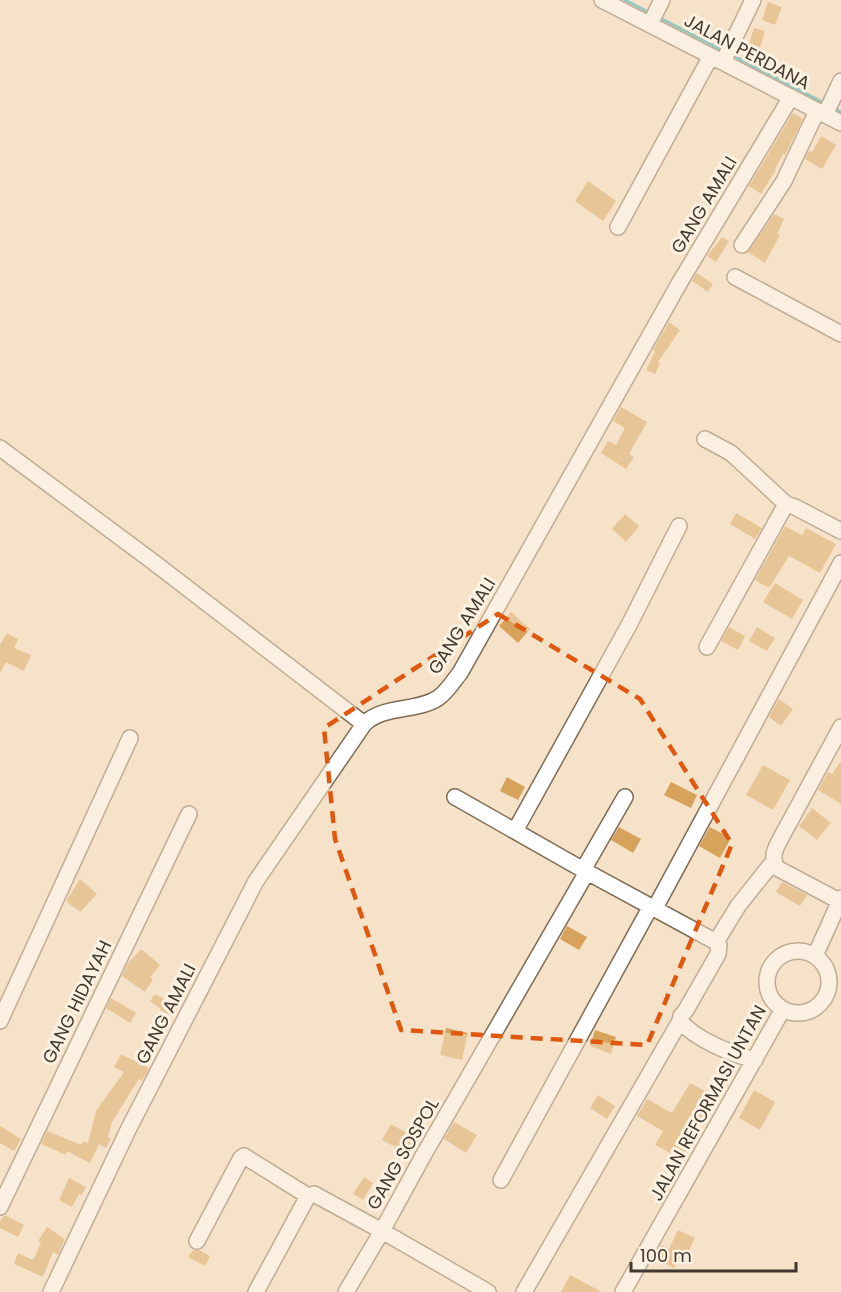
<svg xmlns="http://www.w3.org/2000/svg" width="841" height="1292" font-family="Poppins,sans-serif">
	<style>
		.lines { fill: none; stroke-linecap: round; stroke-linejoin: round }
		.stream { stroke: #20a7b3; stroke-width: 3 }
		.building { fill: #d7a35c }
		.minor-casing { stroke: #7d6b55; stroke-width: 18 }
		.minor { stroke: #fff; stroke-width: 15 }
		.marked { fill: none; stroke: #e0570e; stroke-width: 4.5; stroke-dasharray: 12 8; stroke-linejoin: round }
		.labels { text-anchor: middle; stroke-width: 6; stroke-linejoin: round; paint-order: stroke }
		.street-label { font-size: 18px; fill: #40382e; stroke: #fdf1e1 }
	</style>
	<rect width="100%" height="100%" fill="#f6e2c9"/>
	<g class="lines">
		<!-- stream -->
		<path class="stream" d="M625 0 650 13
			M658 17 722 50
			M730 54 826 104
			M834 108 841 112"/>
	</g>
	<!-- building -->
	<path class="building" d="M768 2 782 7 775 25 762 20Z
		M754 28 765 31 759 51 748 47Z
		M793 113 803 119 785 155 783 154 775 169 776 170 761 194 749 186Z
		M821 136 836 145 822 169 805 159 809 151 812 152Z
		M588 181 616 201 603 221 575 201Z
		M774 214 784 219 777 234 780 235 765 263 748 252Z
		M722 237 729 241 716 262 707 256Z
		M697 273 713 284 708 292 692 281Z
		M669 322 680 330 658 362 660 363 655 374 646 370 655 352 653 350Z
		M621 407 647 422 629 454 634 457 626 469 601 453 608 441 616 445 625 428 613 421Z
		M736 513 762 528 755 539 730 524Z
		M625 514 639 526 626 542 612 529Z
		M785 526 802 535 806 528 836 544 820 573 789 556 769 588 755 580Z
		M775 583 803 600 792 619 763 602Z
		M511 612 530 629 518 643 499 626Z
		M729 627 745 636 738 650 721 641Z
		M757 627 775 638 767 651 749 641Z
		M7 633 18 639 14 648 31 655 24 671 6 662 0 673V645Z
		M779 699 793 709 781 726 769 717Z
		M841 761V804L818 790 828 772 832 774Z
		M763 765 790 780 773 810 746 795Z
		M507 777 525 787 518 800 500 791Z
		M671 782 697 795 691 808 664 795Z
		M812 808 831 823 817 840 799 826Z
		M619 827 641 839 633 853 611 840Z
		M710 827 731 838 720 858 699 846Z
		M80 879 97 894 80 912 66 901Z
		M782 882 807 895 800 906 776 892Z
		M567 926 587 937 579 950 560 939Z
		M141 949 160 965 150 977 153 979 145 992 122 976 128 963Z
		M155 994 177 1006 172 1016 160 1010 161 1009 150 1001Z
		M111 998 136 1013 130 1023 106 1008Z
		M446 1028 468 1033 462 1060 440 1055Z
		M595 1030 616 1037 611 1054 590 1046Z
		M121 1054 149 1068 142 1081 139 1079 112 1122 108 1137 111 1139 106 1148 99 1144 90 1163 67 1151 66 1155 41 1144 47 1131 81 1145 84 1141 88 1143 96 1111 124 1072 114 1067Z
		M690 1083 715 1097 695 1132 682 1159 655 1145 663 1131 637 1116 647 1099 672 1113Z
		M754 1090 775 1102 760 1130 739 1118Z
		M598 1095 615 1106 607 1119 590 1108Z
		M454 1122 477 1135 466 1153 444 1139Z
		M391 1124 415 1138 407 1153 382 1140Z
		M0 1126 21 1139 14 1151 0 1143Z
		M364 1177 373 1183 363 1200 353 1194Z
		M69 1178 86 1187 82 1195 79 1194 72 1207 59 1200Z
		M5 1215 24 1225 18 1237 0 1228V1221Z
		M47 1227 65 1239 58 1255 53 1252 43 1277 14 1264 18 1253 33 1260 41 1243 38 1241Z
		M678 1230 695 1238 687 1255 683 1253 674 1268 655 1258 662 1245 669 1249Z
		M193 1250H199L210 1256 205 1266 188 1257Z
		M570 1275 602 1292H561Z"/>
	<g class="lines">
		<!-- minor casing -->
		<g class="minor-casing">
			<path id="minor" d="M602 0 841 123
				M650 24 662 0
				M723 62 753 0
				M825 115 841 81
				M618 227 711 56
				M742 245 784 181 817 111
				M735 277 841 334
				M705 439 731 453 786 504
				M0 448 152 561 364 724
				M707 647 786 504 795 507 841 531
				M841 727 782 836C776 847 770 856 777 868L841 902
				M455 797 587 872 716 942 719 945 718 954 686 1010 681 1016 680 1021C696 1040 732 1054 755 1060
				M515 831 629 625 679 526
				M583 870 625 797
				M655 908 841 563
				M716 942 738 906 773 862
				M767 982a31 31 0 1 1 62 0a31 31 0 1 1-62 0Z
				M815 956 841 898
				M0 1021 130 738
				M501 1180 651 906
				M0 1207 189 814
				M197 1241 241 1158 244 1156 308 1196
				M51 1292 129 1128 256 881 364 724C383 705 417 712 438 698 447 692 454 680 460 673L680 282 791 97
				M256 1292 308 1196 314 1194 382 1231 346 1292
				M488 1292 382 1231 423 1156 587 872
				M524 1292 680 1021
				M623 1292 783 1009"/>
		</g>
		<!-- minor -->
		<use href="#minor" class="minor"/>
	</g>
	<!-- marked area -->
	<path d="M0 0H841V1292H0ZM498 614 640 699 732 844 647 1045 401 1030 335 839 324 728Z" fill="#f6e2c9" fill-opacity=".55" fill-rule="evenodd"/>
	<path class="marked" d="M498 614 640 699 732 844 647 1045 401 1030 335 839 324 728Z"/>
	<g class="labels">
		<!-- street labels -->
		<g class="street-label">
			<text transform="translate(747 52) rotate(28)" y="6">JALAN PERDANA</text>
			<text transform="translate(704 205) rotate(-59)" y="6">GANG AMALI</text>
			<text transform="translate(462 626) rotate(-58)" y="6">GANG AMALI</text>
			<text transform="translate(77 1002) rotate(-64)" y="6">GANG HIDAYAH</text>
			<text transform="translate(166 1014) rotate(-63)" y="6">GANG AMALI</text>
			<text transform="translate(708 1103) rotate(-61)" y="6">JALAN REFORMASI UNTAN</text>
			<text transform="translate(403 1154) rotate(-60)" y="6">GANG SOSPOL</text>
		</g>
	</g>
	<!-- scale -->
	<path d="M631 1262v9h165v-9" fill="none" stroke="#40382e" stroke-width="3"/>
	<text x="640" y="1262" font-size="18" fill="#40382e" stroke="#fdf1e1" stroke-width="4.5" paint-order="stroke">100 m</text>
</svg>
